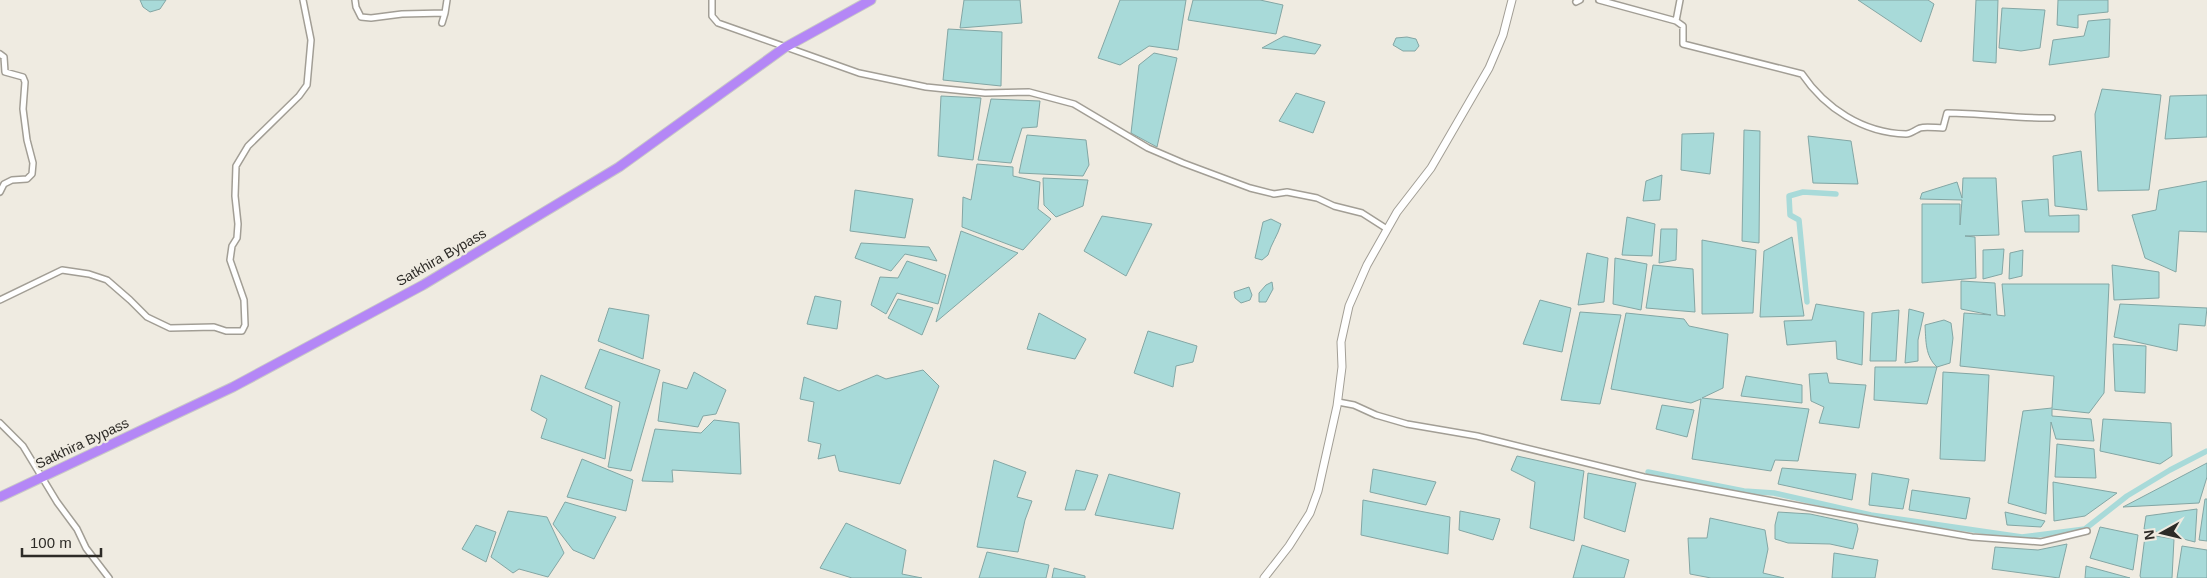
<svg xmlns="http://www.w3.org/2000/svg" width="2207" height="578" font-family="Helvetica,sans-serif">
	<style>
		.water { fill: #a8dad9; stroke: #83a6a4 }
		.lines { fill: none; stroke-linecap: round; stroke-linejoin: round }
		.canal { stroke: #a8dad9; stroke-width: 5.5 }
		.street-casing { stroke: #a29e95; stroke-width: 8 }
		.secondary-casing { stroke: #a29e95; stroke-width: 9 }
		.highway-casing { stroke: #c8c8c7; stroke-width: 11 }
		.street { stroke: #fff; stroke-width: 5 }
		.secondary { stroke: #fff; stroke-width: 7 }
		.highway { stroke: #b487f6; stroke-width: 9 }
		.labels { text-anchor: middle; stroke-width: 4.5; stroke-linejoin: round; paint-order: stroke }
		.street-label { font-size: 14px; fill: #2d2b27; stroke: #efebe1 }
	</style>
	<rect width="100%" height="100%" fill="#efebe1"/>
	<!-- water -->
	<path class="water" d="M140 0H166L160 9 150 12 143 7Z
		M964 0H1020L1022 23 960 28Z
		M1120 0H1186L1178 50 1149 46 1120 65 1098 58Z
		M1193 0H1260L1283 5 1276 34 1188 20Z
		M1858 0H1928L1934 4 1921 42Z
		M1976 0H1998L1996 63 1973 61Z
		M2058 0H2108V12L2078 15V28L2057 25Z
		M2002 8 2045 10 2040 48 2021 51 1999 48Z
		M2110 19 2109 57 2049 65 2053 40 2084 36 2088 21Z
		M948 29 1002 32 1001 86 943 80Z
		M1284 36 1321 45 1315 54 1262 48Z
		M1407 37 1416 39 1419 46 1415 51H1403L1393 45 1396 38Z
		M1154 53 1177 58 1157 147 1131 133 1139 65Z
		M2102 89 2161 95 2149 190 2098 191 2095 114Z
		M1296 93 1325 102 1313 133 1279 121Z
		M2207 95V137L2165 139 2170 96Z
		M941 96 981 98 973 160 938 156Z
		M991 99 1040 101 1037 127 1022 128 1011 163 978 160Z
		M1744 130 1760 131 1759 243 1742 241Z
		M1714 133 1710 174 1681 170 1682 134Z
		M1027 135 1086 140 1089 165 1083 176 1019 173Z
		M1808 136 1851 141 1858 184 1813 183Z
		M2081 151 2087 210 2055 206 2053 156Z
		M977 164 1013 167V176L1040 182 1038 209 1051 219 1023 250 962 227 963 197 971 200Z
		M1662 175 1660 200 1643 201 1646 181Z
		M1043 178 1088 180 1083 206 1056 217 1044 205Z
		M1963 178H1996L1999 235 1965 236 1975 237 1976 278 1922 283V204H1960V225L1962 200 1920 199 1922 193 1957 182 1962 198Z
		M2207 181V232L2179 231 2176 272 2145 258 2132 215 2156 210 2159 190Z
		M855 190 913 199 905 238 850 231Z
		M2048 199 2049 216 2079 215V232H2025L2022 201Z
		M1102 216 1152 224 1126 276 1084 251Z
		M1627 217 1655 224 1652 256 1622 255Z
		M1271 219 1281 224C1278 235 1271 244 1268 255L1262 260 1255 258 1263 222Z
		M1661 229H1677L1676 260 1659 263Z
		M961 231 1018 253 936 322Z
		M1792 237 1804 316 1760 317 1764 251Z
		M1702 240 1756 250 1753 313 1702 314Z
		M861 243 929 247 937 261 905 254 891 271 855 258Z
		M2004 249 2002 274 1983 279V250Z
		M2023 250 2022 276 2009 279 2010 253Z
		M1587 253 1608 258 1604 302 1578 305Z
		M1615 258 1647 264 1641 310 1613 304Z
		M907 261 946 275 938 304 897 293 886 314 871 305 880 277 898 278Z
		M1653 265 1693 269 1695 312 1646 308Z
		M2112 265 2159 272V298L2114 300Z
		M1961 281 1995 283 1997 315 2005 316 2002 284H2109L2104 393 2089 413 2052 409V416L2091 419 2094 441 2056 439 2051 422 2046 514 2008 503 2023 411 2052 408 2054 376 1960 366 1964 313 1991 315 1961 309Z
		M1272 282 1273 289 1266 302H1259V293L1266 285Z
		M1249 287 1252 295 1250 300 1241 303 1235 298 1234 292Z
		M815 296 841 301 837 329 807 324Z
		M898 299 933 308 922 335 888 318Z
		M1540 300 1571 308 1562 352 1523 344Z
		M1816 304 1864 312 1862 365 1837 359 1836 341 1787 345 1784 321 1812 320Z
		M2120 304 2207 308 2205 326 2179 324 2177 351 2114 337Z
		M609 308 649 315 643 359 598 341Z
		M1909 309 1924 313 1918 340V361L1905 363Z
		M1899 310 1896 361H1870L1872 313Z
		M1580 312 1621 315 1600 404 1561 400Z
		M1039 313 1086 339 1075 359 1027 349Z
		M1626 313 1684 319 1689 326 1728 334 1723 388 1702 398 1809 409 1798 461 1775 460 1771 471 1692 459 1701 399 1691 403 1611 389Z
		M1944 320 1951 323 1953 338 1950 363 1937 367 1927 404 1874 400 1875 367H1937C1925 356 1926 341 1925 325Z
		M1148 331 1197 346 1193 362 1176 366 1173 387 1134 373Z
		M2113 344 2146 346 2145 393 2115 391Z
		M600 349 660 370 631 471 608 467 620 402 585 388Z
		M923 370 939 386 900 484 839 471 835 455 818 459 821 444 808 441 814 402 800 399 804 377 839 391 877 375 886 379Z
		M694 372 726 390 716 414 703 416 698 427 658 421 663 382 687 389Z
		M1943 372 1989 375 1985 461 1940 459Z
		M1827 373 1829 383 1866 385 1859 428 1819 423 1824 407 1811 401 1809 374Z
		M541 375 612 406 605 459 541 438 547 419 531 410Z
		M1746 376 1802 385V403L1741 396Z
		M1662 405 1694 410 1687 437 1656 429Z
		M2103 419 2171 423 2172 456 2160 464 2100 451Z
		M714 420 739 423 741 474 672 470 673 482 642 481 655 429 701 433Z
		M2057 444 2094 449 2096 478 2055 477Z
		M1517 456 1584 471 1574 541 1530 528 1535 482 1511 470Z
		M582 459 633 480 626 511 567 497Z
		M994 460 1026 472 1017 497 1032 501 1025 520 1018 552 977 547Z
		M2207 463V477L2199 503 2123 507Z
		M1782 468 1856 474 1852 500 1778 484Z
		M1373 469 1436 482 1426 505 1370 492Z
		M1076 470 1098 475 1085 510H1065Z
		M1588 473 1636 483 1625 532 1584 518Z
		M1872 473 1909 479 1903 509 1869 505Z
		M1109 474 1180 493 1173 529 1095 515Z
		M2053 482 2117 493 2085 516 2054 521Z
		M1912 490 1970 498 1966 519 1909 510Z
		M2205 499H2207V541L2199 540Z
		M1363 500 1450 517 1448 554 1361 535Z
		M565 502 616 517 594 559 573 550 553 524Z
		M2197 509 2195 542 2144 529 2146 516Z
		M508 511 547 517 564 553 548 577 519 569 513 573 491 557Z
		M1460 511 1500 519 1493 540 1459 530Z
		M1778 512 1810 514 1857 524 1858 529 1853 549 1830 544 1788 543 1775 539V525Z
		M2005 512 2045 521 2041 527 2007 525Z
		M1710 518 1765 530 1768 549 1763 573 1784 578H1711L1690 574 1688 538H1707Z
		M846 523 906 550 902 574 922 578H852L820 568Z
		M476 525 496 532 486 562 462 549Z
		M2100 527 2138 535 2133 570 2090 558Z
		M2149 535 2174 539 2172 578H2141L2140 576 2145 536Z
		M2067 544 2059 578 1992 569 1995 547 2038 550Z
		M1582 545 1629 560 1624 578H1573Z
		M2182 546 2207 550V578H2177Z
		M987 552 1049 565 1046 578H979Z
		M1834 553 1878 560 1875 578H1832Z
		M2086 566 2130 578H2085Z
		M1054 568 1085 576V578H1052Z"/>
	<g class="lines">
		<!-- canal -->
		<path class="canal" d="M1807 302 1799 220 1790 215 1789 196 1803 192 1836 194
			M1648 472 1744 491 1774 493 1871 515 2022 537 2085 529 2127 496 2170 470 2207 451"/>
		<!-- street casing -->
		<g class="street-casing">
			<path id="street" d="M355 0 356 7 361 17 371 18 402 14 445 13 447 0
				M712 0V16L718 23 859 73 926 87 985 93 1029 92 1074 104 1148 148 1183 163 1250 188 1274 194 1287 192 1317 198 1334 206 1362 213 1387 229
				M1599 0 1676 21
				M1680 0 1676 21 1683 26V44L1802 74C1825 108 1863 133 1906 134 1911 134 1915 130 1920 128 1926 126 1936 128 1943 128L1947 113C1983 113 2017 119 2052 118
				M1576 2 1580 0
				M442 23 445 13
				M0 54 4 57 5 72 23 77 25 82 23 109 27 140 33 163 32 174 27 179 12 180 4 184 0 192
				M0 300 62 270 89 274 107 280 130 300 147 317 170 328 214 327 226 331H242L245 325 244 300 230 260 232 246 237 238 238 224 235 196 236 166 248 146 299 96 307 85 311 40 303 0
				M1338 402 1354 405 1376 415 1407 424 1477 436 1644 477 1885 522 1972 537 2041 542 2087 531
				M0 423 23 446 57 502 77 529 86 548 109 578"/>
		</g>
		<!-- secondary casing -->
		<g class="secondary-casing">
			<path id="secondary" d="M1264 578 1289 546 1310 513 1318 491 1337 406 1342 367 1341 342 1349 306 1367 265 1397 212 1431 168 1489 68 1503 35 1512 0"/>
		</g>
		<!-- highway casing -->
		<g class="highway-casing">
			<path id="highway" d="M0 497 233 387 423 285 619 167 784 48 871 0"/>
		</g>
		<!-- street -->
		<use href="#street" class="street"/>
		<!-- secondary -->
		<use href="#secondary" class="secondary"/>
		<!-- highway -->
		<use href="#highway" class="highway"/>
	</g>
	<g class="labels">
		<!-- street labels -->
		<g class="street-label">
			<text transform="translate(441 257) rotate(-30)" y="5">Satkhira Bypass</text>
			<text transform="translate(82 443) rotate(-25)" y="5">Satkhira Bypass</text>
		</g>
	</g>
	<!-- north arrow -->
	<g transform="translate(2162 533) rotate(262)" stroke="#efebe1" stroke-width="4" paint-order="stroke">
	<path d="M0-4L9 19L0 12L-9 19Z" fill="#2d2b27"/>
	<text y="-8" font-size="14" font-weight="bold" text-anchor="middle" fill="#2d2b27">N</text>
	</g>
	<!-- scale -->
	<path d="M22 548v8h79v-8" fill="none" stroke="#2d2b27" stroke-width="2.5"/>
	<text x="30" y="548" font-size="15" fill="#2d2b27" stroke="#efebe1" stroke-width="4" paint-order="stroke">100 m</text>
</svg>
